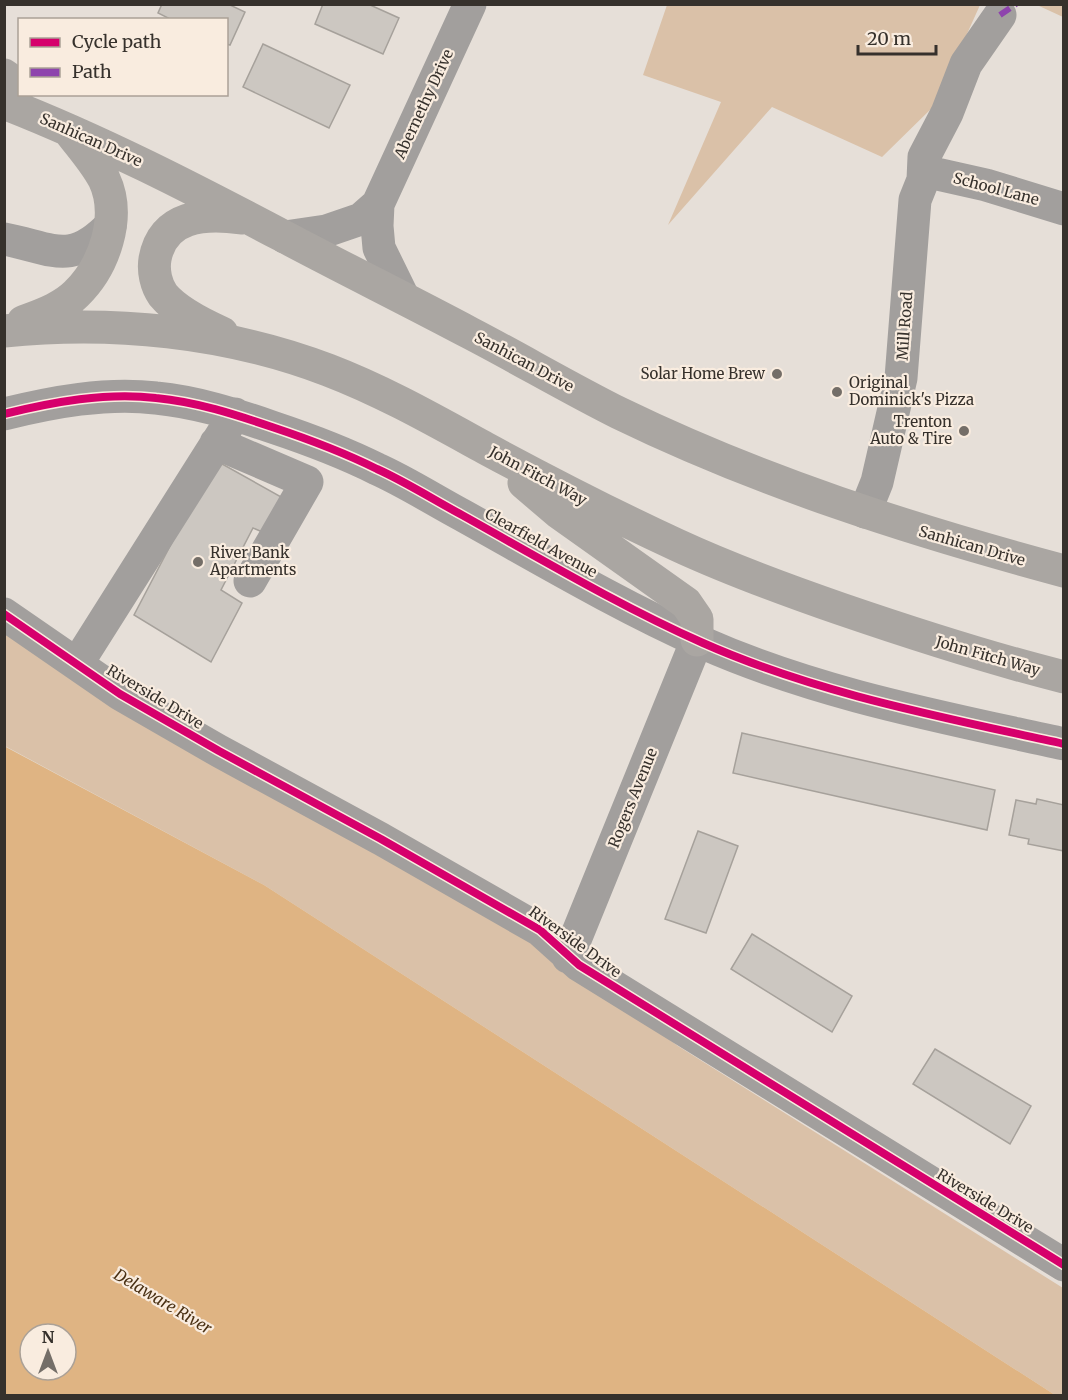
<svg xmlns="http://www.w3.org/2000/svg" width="1068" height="1400" font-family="Merriweather,serif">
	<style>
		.green { fill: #dac1a8 }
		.water { fill: #dfb483; fill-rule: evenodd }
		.building { fill: #ccc7c1; stroke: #a6a19b; stroke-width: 1.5 }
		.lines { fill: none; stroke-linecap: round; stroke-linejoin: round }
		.minor { stroke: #a29f9d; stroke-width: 33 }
		.highway { stroke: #aaa6a2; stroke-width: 33 }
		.quiet { stroke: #8e44ad; stroke-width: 6; stroke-dasharray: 12 6; stroke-linecap: butt }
		.cycleway-casing { stroke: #f9ecdf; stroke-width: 11 }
		.cycleway { stroke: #d6006c; stroke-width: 8 }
		.poi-dot { fill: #746e68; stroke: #f9ecdf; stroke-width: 2 }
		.labels { text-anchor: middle; stroke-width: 4.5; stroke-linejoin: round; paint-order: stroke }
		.street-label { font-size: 15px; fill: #36312c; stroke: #f9ecdf }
		.poi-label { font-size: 15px; fill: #36312c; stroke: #f9ecdf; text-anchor: end }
		.water-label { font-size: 16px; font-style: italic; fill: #493013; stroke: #f9ecdf }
	</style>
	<rect width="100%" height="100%" fill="#e6dfd8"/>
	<!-- green -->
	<path class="green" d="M667 5H980L935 105 882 157 772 107 668 225 721 102 643 75Z
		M1037 5H1063V17Z
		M4 627 538 942 678 1046 1063 1288V1395H1055L264 885 5 746Z"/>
	<!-- water -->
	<path class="water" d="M4 746 264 885 1055 1395H5ZM30 1334H66V1370H30Z"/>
	<!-- building -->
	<path class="building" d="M162 4H228L245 12 230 45 226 44V20H172L158 13Z
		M323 4H368L399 18 383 54 315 24Z
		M263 44 350 85 329 128 243 87Z
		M215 460 283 498 267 534 253 528 221 590 242 603 211 662 134 615Z
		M742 733 995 790 987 830 733 773Z
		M1037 799 1064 805V851L1028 844 1029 839 1009 835 1016 800 1036 804Z
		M698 831 738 846 706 933 665 919Z
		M752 934 852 996 832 1032 731 969Z
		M935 1049 1031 1106 1010 1144 913 1084Z"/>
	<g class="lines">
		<!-- minor -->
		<path class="minor" d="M923 180 924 157 947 113 966 64 1000 15
			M285 237 326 231 361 219 378 204
			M4 239C52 248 70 267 110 226
			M403 297 379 248 377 226 378 204 470 4
			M4 414C53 402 106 392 156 398 197 402 234 414 272 427 308 439 343 452 377 469 406 482 434 500 462 515 541 559 620 606 703 643 818 694 942 717 1064 744
			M216 443 307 482 250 581
			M865 512 877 482 901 378 915 200 923 180 929 174H937L986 185 1064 209
			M4 614 120 694 219 751 381 839 540 930 579 965 1064 1265
			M77 664 235 414
			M568 957 697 640"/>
		<!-- highway -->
		<path class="highway" d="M4 75 20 86
			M4 103C101 141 192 188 283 236 345 269 408 300 470 333 520 359 569 388 619 413 761 482 911 530 1064 571
			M23 322C41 315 62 308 76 294 104 267 122 217 104 179 95 162 81 146 69 131
			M4 331C112 320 226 331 328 370 383 391 434 420 485 448 548 482 612 515 677 545 731 570 786 590 841 609 914 634 988 658 1064 677
			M222 333C202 324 177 312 163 295 156 285 153 271 155 259 163 215 205 213 241 218
			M524 483 558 512 686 603 697 619V640"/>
		<!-- quiet -->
		<path class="quiet" d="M1000 15 1016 4"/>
		<!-- cycleway casing -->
		<g class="cycleway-casing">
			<path id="cycleway" d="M4 414C53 402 106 392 156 398 197 402 234 414 272 427 308 439 343 452 377 469 406 482 434 500 462 515 541 559 620 606 703 643 818 694 942 717 1064 744
				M4 614 120 694 219 751 381 839 540 930 579 965 1064 1265"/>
		</g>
		<!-- cycleway -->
		<use href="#cycleway" class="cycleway"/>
	</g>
	<!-- markers -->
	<g class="poi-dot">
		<circle cx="777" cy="374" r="6"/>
		<circle cx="837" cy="392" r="6"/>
		<circle cx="964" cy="431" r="6"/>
		<circle cx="198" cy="562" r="6"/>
	</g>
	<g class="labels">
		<!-- street labels -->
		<g class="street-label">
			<text transform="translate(424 104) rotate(-65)" y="5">Abernethy Drive</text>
			<text transform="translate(91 140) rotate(24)" y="5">Sanhican Drive</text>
			<text transform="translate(996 189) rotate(15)" y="5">School Lane</text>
			<text transform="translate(905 326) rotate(-86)" y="5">Mill Road</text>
			<text transform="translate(524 362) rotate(28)" y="5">Sanhican Drive</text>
			<text transform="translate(538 476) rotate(28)" y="5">John Fitch Way</text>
			<text transform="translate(541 543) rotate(29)" y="5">Clearfield Avenue</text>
			<text transform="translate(972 546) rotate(16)" y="5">Sanhican Drive</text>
			<text transform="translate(988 656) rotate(16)" y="5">John Fitch Way</text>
			<text transform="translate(155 697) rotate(31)" y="5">Riverside Drive</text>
			<text transform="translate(633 798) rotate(-68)" y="5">Rogers Avenue</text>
			<text transform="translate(575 942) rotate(36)" y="5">Riverside Drive</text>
			<text transform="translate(985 1201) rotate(31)" y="5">Riverside Drive</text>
		</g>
		<!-- poi labels -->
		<g class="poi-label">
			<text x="765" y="379">Solar Home Brew</text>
			<text x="849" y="388" text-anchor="start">Original<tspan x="849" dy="17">Dominick's Pizza</tspan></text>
			<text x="952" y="427">Trenton<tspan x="952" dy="17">Auto &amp; Tire</tspan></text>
			<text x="210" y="558" text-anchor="start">River Bank<tspan x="210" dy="17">Apartments</tspan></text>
		</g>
		<!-- water labels -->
		<g class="water-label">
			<text transform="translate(163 1301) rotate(31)" y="6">Delaware River</text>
		</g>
	</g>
	<!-- border -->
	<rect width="1068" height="1400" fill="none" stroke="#36312c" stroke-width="12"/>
	<!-- legend -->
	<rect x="18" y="18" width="210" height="78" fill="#f9ecdf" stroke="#aba197" stroke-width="1.5"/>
	<rect x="30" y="38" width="30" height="9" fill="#d6006c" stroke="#aba197" stroke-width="1.5"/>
	<text x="72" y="48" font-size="18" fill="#36312c">Cycle path</text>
	<rect x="30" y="68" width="30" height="9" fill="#8e44ad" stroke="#aba197" stroke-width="1.5"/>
	<text x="72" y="78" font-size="18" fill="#36312c">Path</text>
	<!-- north arrow -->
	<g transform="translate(48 1352)"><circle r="28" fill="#f9ecdf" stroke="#aba197" stroke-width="1.5"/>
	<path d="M0-4.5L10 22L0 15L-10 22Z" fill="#746e68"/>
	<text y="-9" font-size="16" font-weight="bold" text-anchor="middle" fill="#36312c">N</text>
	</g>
	<!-- scale -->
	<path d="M858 45v9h78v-9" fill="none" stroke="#36312c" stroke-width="3"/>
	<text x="867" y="45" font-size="18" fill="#36312c" stroke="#f9ecdf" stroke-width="4.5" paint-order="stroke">20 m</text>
</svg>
